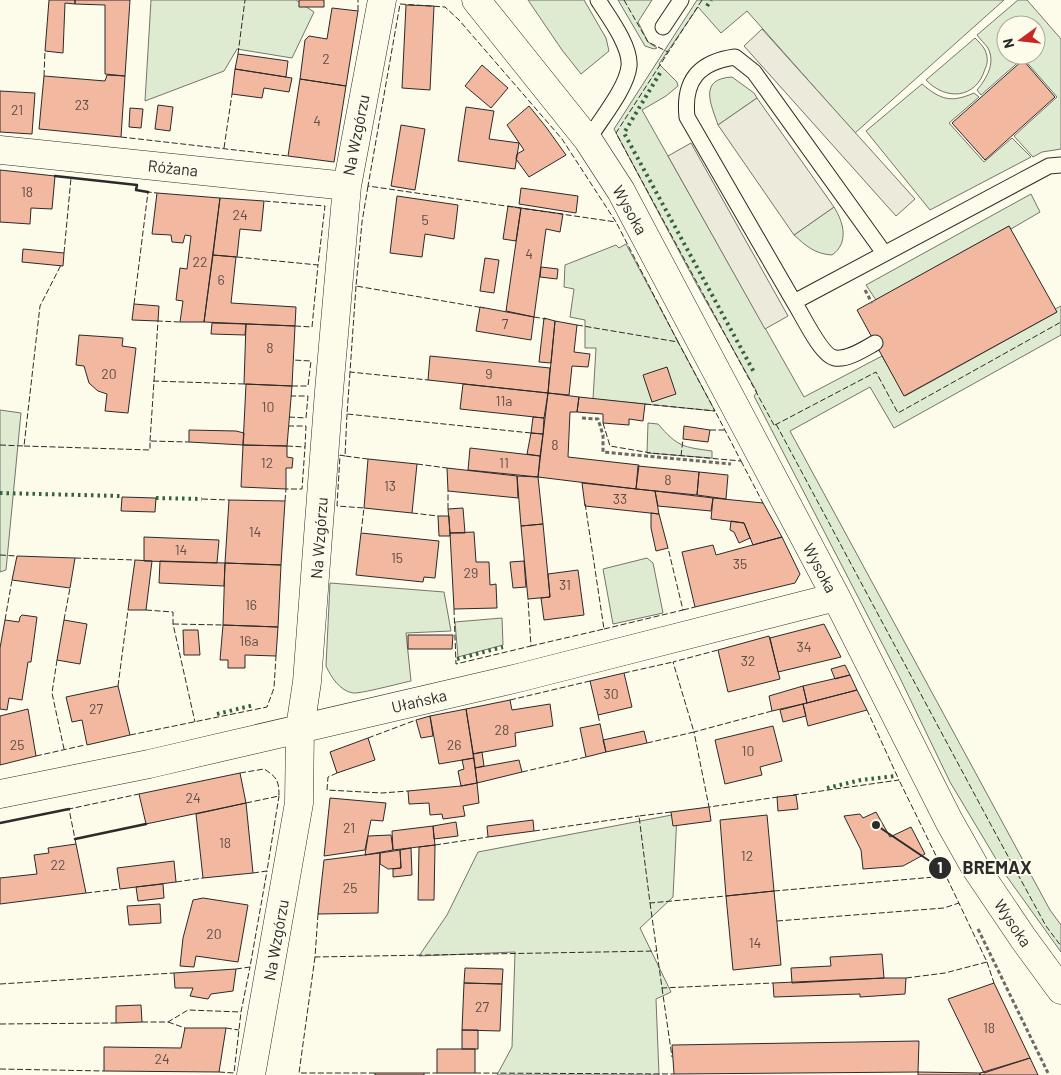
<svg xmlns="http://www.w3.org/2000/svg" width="1061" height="1075" font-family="Barlow,sans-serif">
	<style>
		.green { fill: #deebd1; stroke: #74746e; fill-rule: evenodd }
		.parking { fill: #eceadb; stroke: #74746e }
		.building { fill: #f2b8a0; stroke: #2b2b2b }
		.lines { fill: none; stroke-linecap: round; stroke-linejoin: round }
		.service-casing { stroke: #2b2b2b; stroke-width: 17 }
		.minor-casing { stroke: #2b2b2b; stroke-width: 29 }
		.path { stroke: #6a6964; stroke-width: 3; stroke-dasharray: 4 2.5; stroke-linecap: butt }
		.service { stroke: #fdfbea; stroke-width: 15 }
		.minor { stroke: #fdfbea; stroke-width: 28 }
		.hedge { stroke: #34623c; stroke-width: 4; stroke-dasharray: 2.5 4; stroke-linecap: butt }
		.fence { stroke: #2b2b2b; stroke-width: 1; stroke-dasharray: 6 2.5; stroke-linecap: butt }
		.wall { stroke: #2b2b2b; stroke-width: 2.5 }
		.labels { text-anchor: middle; stroke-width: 4; stroke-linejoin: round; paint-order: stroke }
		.number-label { font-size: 14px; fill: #5d4e48 }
		.street-label { font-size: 16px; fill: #2b2b2b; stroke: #fdfbea }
		.leader { fill: none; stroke: #2b2b2b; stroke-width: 2 }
		.callout-dot { fill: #2b2b2b; stroke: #fdfbea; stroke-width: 2 }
		.mark-label { font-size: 15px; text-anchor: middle; font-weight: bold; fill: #fff }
		.callout-label { font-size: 18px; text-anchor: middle; font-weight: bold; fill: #2b2b2b; stroke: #fdfbea; stroke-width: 4; stroke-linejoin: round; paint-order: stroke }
	</style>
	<rect width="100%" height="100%" fill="#fdfbea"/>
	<!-- green -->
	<path class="green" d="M151 0H296L314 12 292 58 237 49 224 71 145 101Z
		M528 0H584L606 38 609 51 581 74 562 50Z
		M618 0H652L638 22 648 42 657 48 654 49 645 46Z
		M697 0H1004L855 133 747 11 721 33 698 7 659 64 677 82 678 86 666 96 642 110 804 397 882 356 905 396 1057 312 1055 309 1061 306V335L894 428 870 387 790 431 1050 910 1061 925V952L1005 874 950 782 899 676 754 396 757 392 697 285 614 129Z
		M1018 0H1027L1061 39V149L1042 152 1033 157 1014 136 1057 97 1023 58 981 95 977 90C986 79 996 64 988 48 985 44 980 39 977 35ZM1006 25H1036V55H1006Z
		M975 38C978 41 983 46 985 50 988 57 988 63 985 69 976 99 946 101 926 80Z
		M732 77 754 93 757 98 718 125C711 104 698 79 732 77Z
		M922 84C941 100 951 103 974 93L979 97 949 123 984 162 1012 138 1031 157 930 210 866 131Z
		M1031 194 1040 212 1011 229 1009 226 876 300 866 285Z
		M834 207C844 223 849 243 832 255 815 254 806 246 794 235Z
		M626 244 715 411 593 399 596 348H585V320L570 317 574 289 564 287 565 265 616 245 619 248Z
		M0 410 21 413 6 570 0 572Z
		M648 423 658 424C678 447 683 447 712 451V458L647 453Z
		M647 558 653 563 663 613 613 624 603 569Z
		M330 583 444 592 451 631 406 633 411 681C401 683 360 694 353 693 340 691 331 677 326 666Z
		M502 618 503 645 458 657 455 622Z
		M677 814 673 897 640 928 671 992 656 999 659 1075H497L512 1047 515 952 419 956 447 915 478 852Z"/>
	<!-- parking -->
	<path class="parking" d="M762 29 915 199 896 216 744 46Z
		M757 98 834 207 794 235 718 125Z
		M691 143 788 316 765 329 668 156Z"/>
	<!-- building -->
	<path class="building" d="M49 0H75V4L65 3 63 53 45 51Z
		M75 0H130L125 76 105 74V5L75 4Z
		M299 0H324V7H299Z
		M406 5 434 6 430 90 402 88Z
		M332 8 358 11 346 86 300 79 305 40 309 36 327 39Z
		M238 54 288 61 286 77 235 69Z
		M1023 60 1055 97 985 160 952 123Z
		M482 65 508 88 491 108 465 86Z
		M235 69 292 78 289 92 264 88 262 98 232 94Z
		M107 75 125 76 121 137 39 129 44 76 105 81Z
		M300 79 346 86 334 162 288 156Z
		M0 91 35 93 32 134 0 132Z
		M158 105 173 107 170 131 155 129Z
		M529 106 546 127 566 155 529 177 516 159 517 154 524 150 507 125Z
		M466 107 494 111 489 139 519 143 515 169 458 161Z
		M130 108 143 109 141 128 129 127Z
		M401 125 425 129 415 190 391 186Z
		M0 170 55 176 52 209 31 208 30 224 0 222Z
		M521 188 578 196 576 213 519 204Z
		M157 193 220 198 204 322H180L183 301 176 300 180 268 187 269 191 236 185 235 183 243 172 242 171 235 152 234Z
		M397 196 458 205 454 239 425 234 422 257 390 253Z
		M220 198 264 201 261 231 240 229 237 257 213 255Z
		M508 206 521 208 516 241 503 239Z
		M521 208 563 214 560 232 546 229 534 317 506 311Z
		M1009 226 1057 312 904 396 857 310Z
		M23 249 64 253 63 266 22 262Z
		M213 255 236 257 231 303 296 307 295 326 204 322Z
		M485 258 499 260 494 293 480 291Z
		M541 267 558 269 557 279 540 277Z
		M134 304 159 306 158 321 132 320Z
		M480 307 534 317 531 340 476 331Z
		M544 318 555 321 551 363 539 362Z
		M555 321 577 325 574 352 590 354 588 367 572 366 569 395 548 393Z
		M212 323 246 324 245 335 211 334Z
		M246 324 295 326 292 386 244 384Z
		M79 335 123 338 122 346 136 348 128 413 105 411 107 394 98 391 89 383 84 366 76 365Z
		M430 356 550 368 548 393 428 380Z
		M667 367 676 394 652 402 643 375Z
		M246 384 292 386 287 446 243 445Z
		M463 384 548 393 544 418 460 409Z
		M548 393 579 397 577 412H570L568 457 639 465 636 489 538 477Z
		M579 397 645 404 643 421 629 419V425L603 423V414L577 412Z
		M533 417 544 418 543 434 531 433Z
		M684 426 710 430 708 442 683 439Z
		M189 430 236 431 244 433 243 445 189 442Z
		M531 433 543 434 540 456 527 454Z
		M243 445 287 446V457L293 458 292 468H286V489L241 487Z
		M470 448 540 456 538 477 468 470Z
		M368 459 417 464 412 513 364 508Z
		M638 466 699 472 697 495 636 489Z
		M447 468 517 476 518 498 448 491Z
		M699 472 728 475 726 499 697 495Z
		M517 476 538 477 543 524 521 526Z
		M582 483 655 491 659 514 585 506Z
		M655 491 713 498 711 511 658 506Z
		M122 497 156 498 155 512 121 511Z
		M713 498 763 503 782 537 753 545 744 523 711 519Z
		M229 500 285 501 281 565 225 563Z
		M463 508 465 533H450L448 509Z
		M651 513 659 514 668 548 656 551 651 528Z
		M438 516H449L450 536H439Z
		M731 521 744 523 750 538 739 543 734 532 730 530Z
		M543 524 550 597 528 599 521 526Z
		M474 532 476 562H489L490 585 496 584 497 608 454 609 450 533Z
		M361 533 439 541 435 578 424 577 423 582 356 575Z
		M144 537 219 540 217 563 144 561Z
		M782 537 800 574 795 583 695 607 682 552 713 545 716 555Z
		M17 556 75 558 70 588 12 580Z
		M135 560 152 561 146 610H128Z
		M160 561 225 563 224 586 159 583Z
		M524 561 526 587 513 588 510 562Z
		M225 563 281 565 278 627 223 625Z
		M578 570 584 615 544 620 541 598 550 597 548 574Z
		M22 615 37 617 31 662H28L22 700 9 698 7 710 0 709V648L5 620 19 622 20 617Z
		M64 620 87 624 80 664 57 660Z
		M824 624 841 657 778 672 770 638Z
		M223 625 278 627 276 656 245 655V668H228V660H220Z
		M183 630H198L200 655H184Z
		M408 635H453L452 649H408Z
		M769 636 780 679 728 692 718 650Z
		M845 665 850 675 835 679 831 669Z
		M624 673 632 707 598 715 590 681Z
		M850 675 857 690 807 703 803 686Z
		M118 686 130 735 87 745 82 720 72 722 66 697Z
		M803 686 807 703 772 711 769 696Z
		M857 690 867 710 808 726 803 704Z
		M510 700 512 710 550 704 553 726 515 733 516 746 473 754 466 709Z
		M803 704 806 716 783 722 780 710Z
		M28 709 36 756 0 765V716Z
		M466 709 474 758 439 764 430 716Z
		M430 716 433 736 421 738 416 720Z
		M600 724 606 752 586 757 580 728Z
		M773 726 782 761 760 767 762 775 725 784 715 740Z
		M644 731 647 743 606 752 603 740Z
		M368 738 375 760 337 773 330 752Z
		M482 752 484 766 475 768 473 754Z
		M474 758 477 783 461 786 458 771 464 769 462 760Z
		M519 760 522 772 477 783 475 768Z
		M240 773 246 803 146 824 139 794Z
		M477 783 479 803 463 806 465 816 443 819 442 814 430 815 429 803 409 804 408 791 461 786Z
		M796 795 798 809 778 811 777 797Z
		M330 798 386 803 383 821 371 820 365 850 324 856Z
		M246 803 253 873 203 878 196 814Z
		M709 807 711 821 673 826 671 812Z
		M876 812 890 837 911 827 925 854 903 866 863 869 861 850 844 816 860 814 863 818Z
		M767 815 774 891 726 896 720 820Z
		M533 820 534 831 488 837 487 826Z
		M456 822 458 836 434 839 433 826Z
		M433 826 435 845 393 850 392 831Z
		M391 835 393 850 365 855 368 836Z
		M76 844 86 893 0 904V878L37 874 34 855 49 853 48 848Z
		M435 845 434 900H418L419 847Z
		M411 848 412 875 393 877V869L401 868 400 850Z
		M400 850 401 868 388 869 380 864V853Z
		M380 853 378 913 318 914 324 860Z
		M174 861 176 882 120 889 117 868Z
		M163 884 164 898 138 901 136 887Z
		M774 891 781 965 733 970 726 896Z
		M203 898 248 905 238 962 196 956 194 967 180 966 183 938 193 900Z
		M160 904 161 923 129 925 127 906Z
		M882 954 884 978 792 983 791 968 831 966 830 957Z
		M465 968 503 969 502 984 464 983Z
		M236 969 233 991 211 994 208 999 190 996 193 988H175L174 973Z
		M884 978H906L905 994 860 997V994L774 997 773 983Z
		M464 983 502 984 500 1031 462 1030Z
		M994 983 1030 1058 984 1073 948 999Z
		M141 1005 142 1022 116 1023V1006Z
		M185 1028H226L219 1072 104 1071V1047L181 1048Z
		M462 1030H478V1049H462Z
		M919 1041 918 1072 674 1074 672 1045Z
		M437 1049H475V1073H437Z
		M1030 1058 1038 1075H980V1073Z
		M918 1072 980 1073V1075H918Z
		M375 1073H424V1075H375Z"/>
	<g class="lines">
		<!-- service casing -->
		<g class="service-casing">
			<path id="service" d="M663 27 681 0
				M588 140C600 120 627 88 629 66 631 46 608 16 598 0
				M884 253 754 72 735 57C699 62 683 80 687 117L794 302 1049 166 1061 165
				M794 302C802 314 821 356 835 358 848 360 864 349 875 343"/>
		</g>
		<!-- minor casing -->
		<g class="minor-casing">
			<path id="minor" d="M476 0 588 140 621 191 836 597 949 821 975 867 1023 938 1061 990
				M0 150 347 186
				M0 794 149 764 522 677 836 597
				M251 1075 299 803 300 728 307 682 329 391 347 186 382 0"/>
		</g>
		<!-- path -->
		<path class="path" d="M865 290 872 303
			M582 418 598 419 603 435V452L731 464
			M978 929 1049 1075"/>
		<!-- service -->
		<use href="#service" class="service"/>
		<!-- minor -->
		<use href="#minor" class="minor"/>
		<!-- hedge -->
		<path class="hedge" d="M707 6 711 0
			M660 73 624 133 755 374
			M0 493 120 496
			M156 498 202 499
			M457 659 503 647
			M217 714 254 705
			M827 788 861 780 895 776"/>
		<!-- fence -->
		<path class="fence" d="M624 0 648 42 668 52
			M702 0 616 133 774 425 776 424 991 825 1046 926 1061 946
			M400 4 445 7 459 20 562 139 616 222 368 186Z
			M358 11V0
			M238 54 245 0
			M44 76 45 51
			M121 137 288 156
			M224 148 232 94
			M368 186 362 222 356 286 484 308
			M64 253 71 178
			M237 257 318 265 325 206 264 201
			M356 286 350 372 428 380
			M134 304 148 192 157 193
			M534 317 546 319
			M577 325 678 342 616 222
			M295 326 312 327 318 265
			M350 372 347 414 531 433
			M153 381 244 384
			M292 386H308L311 361 293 360
			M645 404 715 411 678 342
			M347 414 345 456 368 459
			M289 417 306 418 308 396H291
			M603 423 610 446 651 453 741 461 715 411
			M775 425 876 372 898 413 1061 322
			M710 430H725
			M150 441 158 321 180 322
			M0 445 24 446 40 306 61 265
			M24 446 150 450V441L189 442
			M287 446 305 447 306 426H289
			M345 456 340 455 337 506 364 508 361 533
			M681 456 683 439
			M741 461 763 503
			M417 464 447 468
			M202 499 229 500
			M285 501 286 489H302L305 447
			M448 509V491
			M412 513 438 516
			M0 555 17 556
			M75 558 135 560
			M454 609 456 664 531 646 528 599
			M146 610 173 612V624L195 722
			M683 610 695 607
			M5 620 12 580
			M64 620 70 588
			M173 624 223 625
			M604 629 683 610 668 548
			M531 646 604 629 585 503
			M57 660 52 693 64 749
			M624 673 673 662
			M118 686 128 610
			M510 700 590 681
			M772 711 694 732 709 807 778 797
			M598 715 600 724
			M130 735 267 707 274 688 276 656
			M368 738 416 720
			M647 743 694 732 673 662 718 650
			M36 756 85 745
			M522 772 586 757
			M240 773 264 769C277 777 279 781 279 796L246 803
			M337 773 328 777 327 790 382 793 408 791
			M793 795 899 780 867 710
			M671 812 639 816 650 903 726 896
			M534 831 639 816
			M76 844 69 809 139 794
			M435 845 488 837
			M253 873 267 871 279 796
			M176 882 203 878
			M774 891 946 876 899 780
			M86 893 120 889
			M650 903 662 988 773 983
			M318 914 315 957 657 951
			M777 921 944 908 959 903
			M315 957 299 1073H375
			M987 962 994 983
			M236 969 250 967 267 871
			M906 978 945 973 987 962 946 876
			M0 984 174 973
			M662 988 672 1057
			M142 1022H168L188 1010 241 1012 250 967
			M168 1022 185 1028
			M0 1024 116 1023
			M226 1028 239 1030
			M0 1069 104 1071
			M219 1072 234 1073 241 1012
			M424 1073H437
			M475 1073 674 1074"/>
		<!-- wall -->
		<path class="wall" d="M55 176 137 185 136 190 148 192
			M0 823 69 809
			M75 839 146 824"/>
	</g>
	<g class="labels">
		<!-- number labels -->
		<g class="number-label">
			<text x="326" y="64">2</text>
			<text x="82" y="110">23</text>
			<text x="17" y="115">21</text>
			<text x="317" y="126">4</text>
			<text x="27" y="197">18</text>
			<text x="240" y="220">24</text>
			<text x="425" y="225">5</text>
			<text x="529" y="259">4</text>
			<text x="200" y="267">22</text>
			<text x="221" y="285">6</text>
			<text x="505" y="329">7</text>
			<text x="270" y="353">8</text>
			<text x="109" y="379">20</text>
			<text x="489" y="379">9</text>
			<text x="504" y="406">11a</text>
			<text x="268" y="412">10</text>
			<text x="555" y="450">8</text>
			<text x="267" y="468">12</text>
			<text x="504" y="468">11</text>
			<text x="668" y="485">8</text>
			<text x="390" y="491">13</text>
			<text x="620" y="504">33</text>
			<text x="255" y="537">14</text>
			<text x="181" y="555">14</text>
			<text x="397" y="563">15</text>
			<text x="740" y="569">35</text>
			<text x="471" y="578">29</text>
			<text x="565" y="590">31</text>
			<text x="251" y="610">16</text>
			<text x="249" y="646">16a</text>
			<text x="804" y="652">34</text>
			<text x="748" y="666">32</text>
			<text x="611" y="699">30</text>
			<text x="96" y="714">27</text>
			<text x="502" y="735">28</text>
			<text x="17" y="750">25</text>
			<text x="454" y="750">26</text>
			<text x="748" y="756">10</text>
			<text x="193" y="803">24</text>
			<text x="349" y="833">21</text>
			<text x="225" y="848">18</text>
			<text x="747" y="861">12</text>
			<text x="58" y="870">22</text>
			<text x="350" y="893">25</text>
			<text x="214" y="939">20</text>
			<text x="755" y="948">14</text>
			<text x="482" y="1012">27</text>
			<text x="989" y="1033">18</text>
			<text x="162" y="1064">24</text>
		</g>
		<!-- street labels -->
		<g class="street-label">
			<text transform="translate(356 135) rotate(-79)" y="6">Na Wzgórzu</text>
			<text transform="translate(173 168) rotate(6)" y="6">Różana</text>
			<text transform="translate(630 210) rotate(61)" y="6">Wysoka</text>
			<text transform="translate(319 538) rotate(-86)" y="6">Na Wzgórzu</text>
			<text transform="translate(820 568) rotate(62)" y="6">Wysoka</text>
			<text transform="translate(419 701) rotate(-13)" y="6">Ułańska</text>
			<text transform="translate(1013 923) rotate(56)" y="6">Wysoka</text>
			<text transform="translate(276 940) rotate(-80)" y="6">Na Wzgórzu</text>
		</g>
	</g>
	<!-- callouts -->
	<path class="leader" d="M876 825L940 868"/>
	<g class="callout-dot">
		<circle cx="876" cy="825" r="5"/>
		<circle cx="940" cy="868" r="12"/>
	</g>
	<g class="mark-label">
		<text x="940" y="873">1</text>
	</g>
	<g class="callout-label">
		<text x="997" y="874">BREMAX</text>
	</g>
	<!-- north arrow -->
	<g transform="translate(1021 40) rotate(255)"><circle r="24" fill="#fdfbea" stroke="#a9a89e"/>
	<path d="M0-4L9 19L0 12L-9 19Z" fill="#c62828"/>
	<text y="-8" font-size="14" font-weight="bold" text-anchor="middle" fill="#2b2b2b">N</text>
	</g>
</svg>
